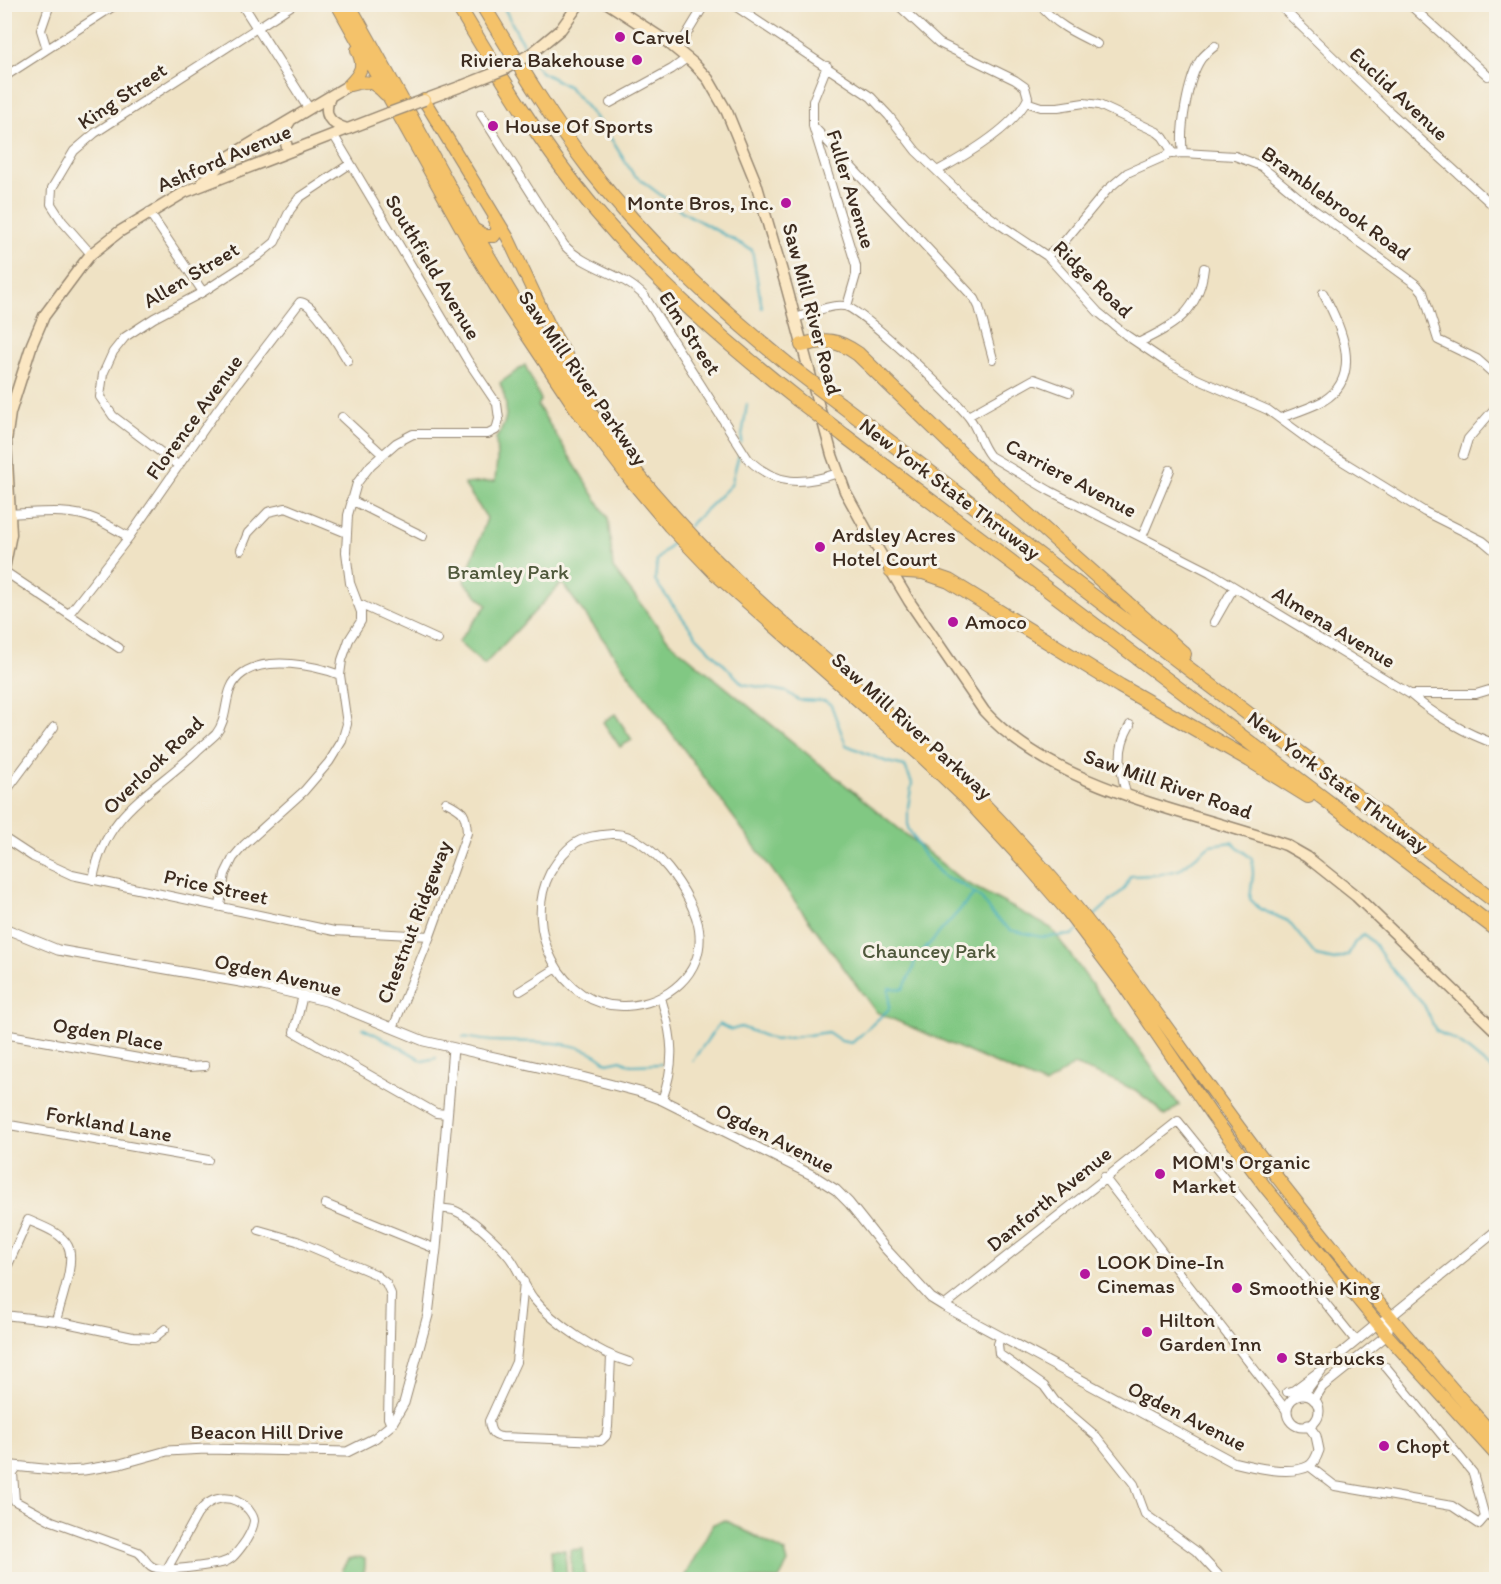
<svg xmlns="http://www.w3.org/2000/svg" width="1501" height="1584" font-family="Itim,sans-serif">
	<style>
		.green { fill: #81c883; stroke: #5e7950; stroke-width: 1.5 }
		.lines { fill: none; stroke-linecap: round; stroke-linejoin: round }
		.stream { stroke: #3fadbd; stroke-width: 2 }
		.minor-casing { stroke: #958671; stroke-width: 10 }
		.tertiary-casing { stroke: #958671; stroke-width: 11 }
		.secondary-casing { stroke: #958671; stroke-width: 13 }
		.trunk-casing { stroke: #958671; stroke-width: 14 }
		.motorway-casing { stroke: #958671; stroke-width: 16 }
		.minor { stroke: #fff; stroke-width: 8 }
		.tertiary { stroke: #fff; stroke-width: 9 }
		.secondary { stroke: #fbe7c3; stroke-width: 10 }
		.trunk { stroke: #f4c26a; stroke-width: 12 }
		.motorway { stroke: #f4c26a; stroke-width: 14 }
		.secondary-bridge-casing { stroke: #958671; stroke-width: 13; stroke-linecap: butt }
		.motorway-bridge-casing { stroke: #958671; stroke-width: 16; stroke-linecap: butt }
		.secondary-bridge { stroke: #fbe7c3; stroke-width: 10 }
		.motorway-bridge { stroke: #f4c26a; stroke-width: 14 }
		.poi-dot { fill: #b5179e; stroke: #f7f3e8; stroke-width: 2 }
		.labels { text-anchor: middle; stroke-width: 6; stroke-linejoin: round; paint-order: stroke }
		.poi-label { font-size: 21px; fill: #3b2a1e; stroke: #f7f3e8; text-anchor: start }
		.street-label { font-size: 21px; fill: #3b2a1e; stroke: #f7f3e8 }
		.park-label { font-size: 21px; fill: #50593c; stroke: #f7f3e8 }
	</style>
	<rect width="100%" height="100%" fill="#f7f3e8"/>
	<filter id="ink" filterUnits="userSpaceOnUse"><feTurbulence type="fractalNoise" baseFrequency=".0167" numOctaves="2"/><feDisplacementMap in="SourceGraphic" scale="12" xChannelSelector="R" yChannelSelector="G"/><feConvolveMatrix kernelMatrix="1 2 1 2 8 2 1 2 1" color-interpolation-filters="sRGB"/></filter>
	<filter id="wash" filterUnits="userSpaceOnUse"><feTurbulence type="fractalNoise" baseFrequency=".008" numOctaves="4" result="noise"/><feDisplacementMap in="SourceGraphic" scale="24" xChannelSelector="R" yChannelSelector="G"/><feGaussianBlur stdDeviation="1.35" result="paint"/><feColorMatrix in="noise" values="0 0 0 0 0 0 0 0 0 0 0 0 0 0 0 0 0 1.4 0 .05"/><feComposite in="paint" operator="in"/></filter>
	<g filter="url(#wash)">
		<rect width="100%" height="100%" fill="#efe2c4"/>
		<!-- green -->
		<path class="green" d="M525 365 541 400 538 406 608 518 613 568 669 641 963 881 1051 928 1179 1105 1165 1116C1139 1086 1110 1079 1074 1065L1045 1085 876 1012 562 583 484 665 458 642 487 605 464 582 487 518 464 484 495 481 497 460 496 438C510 420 508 404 500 383Z
			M615 714 632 740 620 747 603 722Z
			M725 1520 785 1552 788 1563 779 1579H683L713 1524Z
			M583 1549 585 1577 572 1578 570 1550Z
			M551 1550H565L567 1579H553Z
			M360 1557 365 1559C365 1567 366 1573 359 1578L344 1576 342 1569 348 1560Z"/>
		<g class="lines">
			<!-- stream -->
			<path class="stream" d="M502 4 527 52
				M530 57 541 72 569 87 605 129 633 174 683 212 752 250 762 308
				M741 443 747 404
				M689 526 731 485 740 451
				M677 538 657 560 655 581 697 637 743 684 787 692 798 700 825 701 831 705 846 745 887 762 905 766 912 783 908 807V828L924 856 944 877 963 885 981 898 991 913 1010 930 1042 937 1072 935 1078 930
				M1091 919 1125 888 1130 876 1156 875 1179 870 1210 845 1232 842 1252 859 1253 874 1250 899 1260 909 1288 921 1316 956 1335 960 1348 955 1355 942 1364 934 1375 945 1390 967 1424 1005 1436 1031 1457 1041 1496 1073
				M362 1028C383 1038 405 1049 423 1061L436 1058
				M463 1037C474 1038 484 1041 495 1041 529 1043 581 1037 607 1063L621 1060 631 1065 661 1064
				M693 1060 719 1024 731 1030 741 1027 775 1040 828 1032 841 1041 852 1043 889 1009V988L903 989 913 969 915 960 974 894"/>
		</g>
	</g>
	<g filter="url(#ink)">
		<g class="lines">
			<!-- minor casing -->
			<g class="minor-casing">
				<path id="minor" d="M732 4 871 97 889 116 916 151 966 199 1002 226 1047 256 1098 312 1126 335 1163 360 1197 379 1268 410 1313 443 1425 512 1483 541 1496 552
					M897 4 939 43 1015 80 1025 87 1028 98C1014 128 965 156 937 171
					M1039 4C1055 24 1074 33 1097 44
					M1278 4 1390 112 1496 208
					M1409 4 1488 76
					M47 49 41 30 50 4
					M677 50 705 4
					M827 66 813 101V126L856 266V275L847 306
					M4 77 117 4
					M1026 102 1041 107H1058L1084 103 1099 105 1157 132 1163 137 1174 154
					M610 103 672 69 687 58
					M481 114 564 245C586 269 624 273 645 297L748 459C776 486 803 485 838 473
					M813 126 975 299 979 307 993 359
					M1183 153C1179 130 1188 78 1201 59 1205 54 1210 50 1215 46
					M149 212 203 292
					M91 254 62 221 51 204 52 188 74 151 95 133 294 4
					M1047 256 1063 243 1107 190 1127 173 1170 154 1183 153 1235 156 1261 166 1309 206 1417 285 1423 292 1438 340 1477 359 1496 376
					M795 318C810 314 829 304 844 306 860 307 954 398 968 416 978 428 980 444 990 456L1050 491 1210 572 1410 694C1434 715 1466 734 1496 744
					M1138 343C1175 325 1199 312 1204 268
					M968 416 1034 379 1069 392
					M342 417 382 454
					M1280 418C1294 413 1310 408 1323 401 1365 376 1340 324 1323 293
					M1463 455 1468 439 1496 407
					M179 466 113 416 100 397 103 374 113 352 125 337 154 318 203 292 258 256 275 242 290 210 299 198 350 164
					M351 500 423 536
					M10 514C38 513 68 508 95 519 107 524 118 531 129 537
					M1142 537 1170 470
					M241 550 248 533 268 512 286 508 347 533
					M4 571 119 648
					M357 603 438 640
					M69 614 129 537 216 412 300 302C315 303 339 347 348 361
					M1214 622 1234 587
					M1410 694H1476L1496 688
					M4 794 54 727
					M1126 794C1120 768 1116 749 1130 725
					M612 834C650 831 695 897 699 930 705 973 667 1004 626 1006 560 1009 522 927 550 873 557 861 565 849 577 842 587 836 601 835 612 834Z
					M4 838 33 857 72 875 334 931 430 936
					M93 880C104 813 151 794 196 752 202 746 210 740 216 734 231 715 221 688 243 673 267 656 314 665 340 675
					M220 906 225 874 233 858 244 845 304 791 329 762 342 741 347 724 340 675 342 660 349 640 361 621V612L350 583 346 552 348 515 357 483 371 465 396 443 413 434H488L496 430 499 419 497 404 468 361 333 134
					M520 991 557 968
					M303 995 294 1032 436 1113 447 1114
					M661 998C673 1037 676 1062 662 1100
					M393 1028 430 936 467 833C466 813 464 811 446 802
					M4 1034 189 1067 205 1066
					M4 1124 208 1160
					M1104 1177 1287 1411
					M325 1204 436 1249
					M439 1208C444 1209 449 1209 453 1210 470 1216 499 1244 510 1258 519 1270 524 1286 533 1298 554 1324 598 1353 629 1362
					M259 1230 297 1241 375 1274 386 1283 391 1294 388 1418 391 1425
					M4 1274 28 1220C41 1226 61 1232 68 1246 76 1262 60 1304 56 1321
					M524 1282 516 1362 489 1421C490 1430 492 1436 502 1437L601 1441 606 1436 608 1427 611 1356
					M944 1306 1178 1121 1356 1341
					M4 1315 56 1321 133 1337 154 1338 165 1329
					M1000 1338 998 1344 999 1354 1044 1386 1055 1401 1096 1436 1134 1484 1145 1514 1196 1551 1223 1580
					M1287 1392 1294 1390 1318 1372
					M1309 1466 1335 1486 1452 1506 1479 1524 1485 1517 1473 1473 1386 1367
					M17 1467 13 1473 15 1501 52 1521 138 1552C144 1556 145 1562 151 1566 161 1574 207 1565 221 1563 231 1561 236 1554 242 1546 247 1540 253 1529 254 1521 254 1516 251 1513 248 1509 231 1493 210 1495 197 1515L167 1569"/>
			</g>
			<!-- tertiary casing -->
			<g class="tertiary-casing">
				<path id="tertiary" d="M242 4 309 109
					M4 928 58 950 263 986 326 1001 424 1041 578 1076 640 1092 662 1100 814 1176 836 1190 849 1203 884 1247 931 1298 944 1306 1233 1462C1253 1467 1290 1476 1309 1466 1314 1463 1317 1456 1319 1450L1316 1436 1308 1425
					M1287 1411a16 16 0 1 1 32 0a16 16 0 1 1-32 0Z
					M1298 1396 1308 1388 1323 1368 1377 1324 1390 1317 1496 1231
					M1314 1400 1322 1387 1387 1335 1390 1317
					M4 1465 63 1471 84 1470 120 1464 167 1451 206 1449 347 1452 375 1438 391 1425 404 1403 428 1315 436 1249 453 1048"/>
			</g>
			<!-- secondary casing -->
			<g class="secondary-casing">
				<path id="secondary" d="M609 4 666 41 693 63 708 79 727 112 756 183 786 285 832 455 845 491 867 531 909 601 984 711C1054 789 1189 811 1286 845L1307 857 1356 896 1496 1031
					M532 53 561 29 579 4
					M330 97C322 115 330 124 347 129
					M424 100 462 86
					M288 151 283 132 290 121
					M202 182 230 156 349 85
					M4 569 11 534 6 441 10 413 32 344 44 316 79 269 91 254 119 232 185 192 389 113"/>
			</g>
			<!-- trunk casing -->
			<g class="trunk-casing">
				<path id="trunk" d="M337 4 477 256 508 307 576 409 632 482 669 526 715 574 922 757 966 799 1028 866 1068 912 1124 986 1211 1114 1266 1188 1387 1335 1496 1455
					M349 4C397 87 441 173 489 256 543 349 605 440 678 520 748 598 832 663 910 733 961 778 1008 827 1053 879 1125 963 1186 1057 1253 1146 1330 1247 1412 1344 1496 1438
					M349 85C361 73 365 66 357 50
					M350 85C367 80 373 81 385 94
					M424 100 508 238 550 327 592 401
					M475 230 486 236H494L498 229 494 220"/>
			</g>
			<!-- motorway casing -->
			<g class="motorway-casing">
				<path id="motorway" d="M457 4C500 76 543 148 597 212 657 283 725 342 797 399
					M482 4C517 62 551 119 592 172 649 244 715 305 786 363
					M802 345C826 339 837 339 858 354L980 472 1184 654
					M840 404 1496 902
					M845 436 1496 929
					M891 570 923 572 949 581 1120 686 1250 760 1308 796"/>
			</g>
			<!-- minor -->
			<use href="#minor" class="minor"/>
			<!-- tertiary -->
			<use href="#tertiary" class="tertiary"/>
			<!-- secondary -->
			<use href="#secondary" class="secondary"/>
			<!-- trunk -->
			<use href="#trunk" class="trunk"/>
			<!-- motorway -->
			<use href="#motorway" class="motorway"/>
			<!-- secondary-bridge casing -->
			<g class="secondary-bridge-casing">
				<path id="secondary-bridge" d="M462 86 505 69 532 53
					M389 113 424 100"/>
			</g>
			<!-- motorway-bridge casing -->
			<g class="motorway-bridge-casing">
				<path id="motorway-bridge" d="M786 363 840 404
					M797 399 845 436"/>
			</g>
			<!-- secondary-bridge -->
			<use href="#secondary-bridge" class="secondary-bridge"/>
			<!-- motorway-bridge -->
			<use href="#motorway-bridge" class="motorway-bridge"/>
		</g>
	</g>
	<!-- markers -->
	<g class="poi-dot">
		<circle cx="620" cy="37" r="6"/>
		<circle cx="637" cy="60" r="6"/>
		<circle cx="493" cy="126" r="6"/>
		<circle cx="786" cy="203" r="6"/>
		<circle cx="820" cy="547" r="6"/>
		<circle cx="953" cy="622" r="6"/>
		<circle cx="1160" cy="1174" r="6"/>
		<circle cx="1085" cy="1274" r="6"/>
		<circle cx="1237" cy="1288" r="6"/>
		<circle cx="1147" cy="1332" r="6"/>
		<circle cx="1282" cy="1358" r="6"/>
		<circle cx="1384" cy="1446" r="6"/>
	</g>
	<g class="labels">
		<!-- poi labels -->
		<g class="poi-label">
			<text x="632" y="44">Carvel</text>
			<text x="625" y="67" text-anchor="end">Riviera Bakehouse</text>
			<text x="505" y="133">House Of Sports</text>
			<text x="774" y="210" text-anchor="end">Monte Bros, Inc.</text>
			<text x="832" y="542">Ardsley Acres<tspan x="832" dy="24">Hotel Court</tspan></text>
			<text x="965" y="629">Amoco</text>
			<text x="1172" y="1169">MOM's Organic<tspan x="1172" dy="24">Market</tspan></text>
			<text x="1097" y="1269">LOOK Dine-In<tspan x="1097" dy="24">Cinemas</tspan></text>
			<text x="1249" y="1295">Smoothie King</text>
			<text x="1159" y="1327">Hilton<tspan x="1159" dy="24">Garden Inn</tspan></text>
			<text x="1294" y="1365">Starbucks</text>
			<text x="1396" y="1453">Chopt</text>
		</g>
		<!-- street labels -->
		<g class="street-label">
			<text transform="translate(1399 94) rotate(43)" y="7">Euclid Avenue</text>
			<text transform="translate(122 96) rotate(-34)" y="7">King Street</text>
			<text transform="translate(224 158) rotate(-23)" y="7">Ashford Avenue</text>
			<text transform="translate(851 189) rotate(73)" y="7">Fuller Avenue</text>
			<text transform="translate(1336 203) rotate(36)" y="7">Bramblebrook Road</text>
			<text transform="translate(433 267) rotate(59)" y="7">Southfield Avenue</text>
			<text transform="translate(191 275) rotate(-31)" y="7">Allen Street</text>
			<text transform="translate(1093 279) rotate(44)" y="7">Ridge Road</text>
			<text transform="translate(812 309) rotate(75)" y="7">Saw Mill River Road</text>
			<text transform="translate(690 333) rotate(57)" y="7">Elm Street</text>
			<text transform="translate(583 378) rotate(55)" y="7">Saw Mill River Parkway</text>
			<text transform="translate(194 417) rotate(-54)" y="7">Florence Avenue</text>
			<text transform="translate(1071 478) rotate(28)" y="7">Carriere Avenue</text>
			<text transform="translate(950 489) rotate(37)" y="7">New York State Thruway</text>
			<text transform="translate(1334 627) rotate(31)" y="7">Almena Avenue</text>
			<text transform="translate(912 726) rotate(42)" y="7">Saw Mill River Parkway</text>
			<text transform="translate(153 765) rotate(-44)" y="7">Overlook Road</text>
			<text transform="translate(1338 782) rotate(37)" y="7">New York State Thruway</text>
			<text transform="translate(1168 784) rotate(19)" y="7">Saw Mill River Road</text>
			<text transform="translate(216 887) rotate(12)" y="7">Price Street</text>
			<text transform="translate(414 922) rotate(-69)" y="7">Chestnut Ridgeway</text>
			<text transform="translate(278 975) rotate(13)" y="7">Ogden Avenue</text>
			<text transform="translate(108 1034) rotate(10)" y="7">Ogden Place</text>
			<text transform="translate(109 1124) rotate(10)" y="7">Forkland Lane</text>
			<text transform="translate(775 1138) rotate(27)" y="7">Ogden Avenue</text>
			<text transform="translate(1049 1199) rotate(-39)" y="7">Danforth Avenue</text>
			<text transform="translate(1187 1416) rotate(27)" y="7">Ogden Avenue</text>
			<text x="267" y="1439">Beacon Hill Drive</text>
		</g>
		<!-- park labels -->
		<g class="park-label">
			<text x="508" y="579">Bramley Park</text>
			<text x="929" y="958">Chauncey Park</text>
		</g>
	</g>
	<!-- margin -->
	<rect width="1501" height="1584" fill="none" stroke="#f7f3e8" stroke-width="24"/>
</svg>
